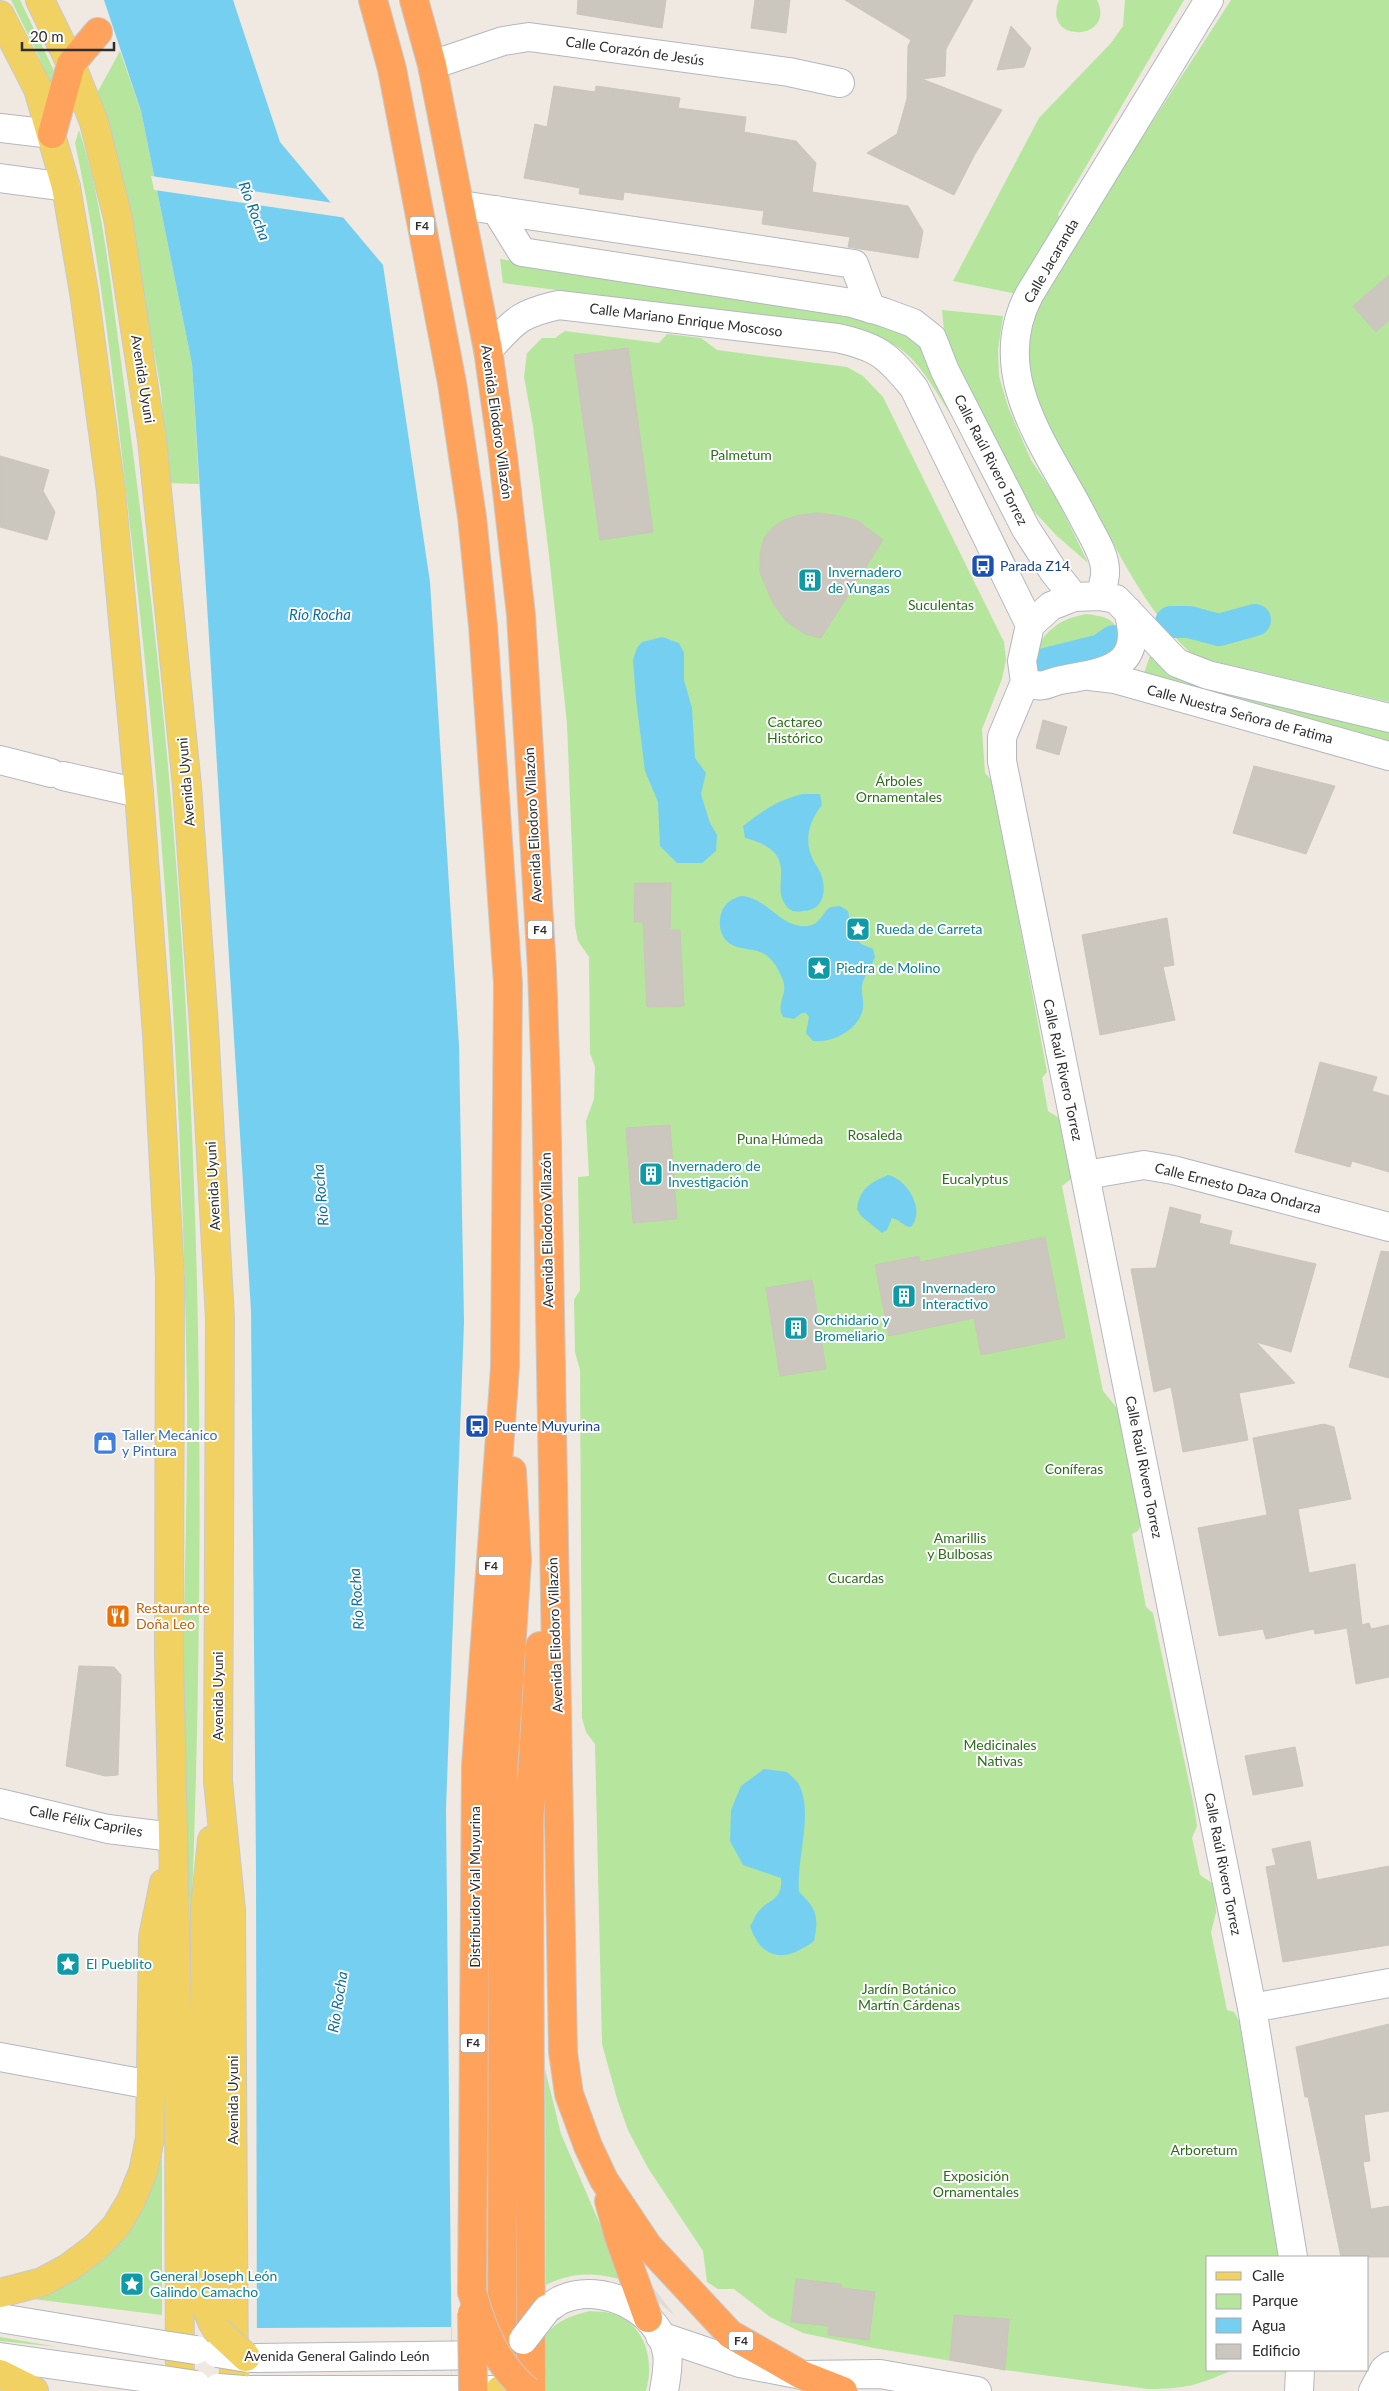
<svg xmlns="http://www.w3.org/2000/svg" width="1389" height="2391" font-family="Lato,sans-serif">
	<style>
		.green { fill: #b6e59e }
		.plaza { fill: #dfdcd8 }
		.water { fill: #75cff0 }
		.pier { fill: #efe9e1 }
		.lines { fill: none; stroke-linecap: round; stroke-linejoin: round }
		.canal { stroke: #75cff0; stroke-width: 32 }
		.building { fill: #cbc7bf; stroke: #cbc5ba }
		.street-casing { stroke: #b4b7c1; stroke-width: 30 }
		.secondary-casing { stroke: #b4b7c1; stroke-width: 30 }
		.primary-casing { stroke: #c9c9c9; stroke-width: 30 }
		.highway-casing { stroke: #c9c9c9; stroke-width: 30 }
		.street { stroke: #fff; stroke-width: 28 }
		.secondary { stroke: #fff; stroke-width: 28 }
		.primary { stroke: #f2d163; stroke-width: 28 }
		.highway { stroke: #ffa35c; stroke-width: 28 }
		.secondary-bridge-casing { stroke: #b4b7c1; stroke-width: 30; stroke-linecap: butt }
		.primary-bridge-casing { stroke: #c9c9c9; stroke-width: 30; stroke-linecap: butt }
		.highway-bridge-casing { stroke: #c9c9c9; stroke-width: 30; stroke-linecap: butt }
		.secondary-bridge { stroke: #fff; stroke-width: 28 }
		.primary-bridge { stroke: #f2d163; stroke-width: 28 }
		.highway-bridge { stroke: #ffa35c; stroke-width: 28 }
		.labels { text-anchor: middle; stroke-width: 4; stroke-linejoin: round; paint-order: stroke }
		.shield { fill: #fff; stroke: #6d6d6d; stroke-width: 1 }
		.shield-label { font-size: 12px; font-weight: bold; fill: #2e2e2e }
		.street-label { font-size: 14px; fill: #2e2e2e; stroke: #fff }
		.park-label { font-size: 14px; fill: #2c6e1b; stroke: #fff }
		.transit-label { font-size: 14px; fill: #164399; stroke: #fff; text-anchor: start }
		.culture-label { font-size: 14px; fill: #0d838f; stroke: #fff; text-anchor: start }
		.shop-label { font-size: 14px; fill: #366cbe; stroke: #fff; text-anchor: start }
		.food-label { font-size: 14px; fill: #c56008; stroke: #fff; text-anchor: start }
		.water-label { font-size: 15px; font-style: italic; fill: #0d6fa3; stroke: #fff }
	</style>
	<rect width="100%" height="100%" fill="#efe9e1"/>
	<!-- green -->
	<path class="green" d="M11 0H20L56 75 52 91 39 57Z
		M1059 0H1097C1117 41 1041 45 1059 0Z
		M1125 0H1184L1058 214 1061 222 1017 294 953 281 1039 118 1111 43 1123 26Z
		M1231 0H1389V702L1195 657C1145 612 1119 551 1086 494 1066 459 1041 421 1031 382 1023 349 1035 316 1046 286Z
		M120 51 141 111 192 364 199 484 168 483 161 390 125 197 97 93Z
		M79 130C99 190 107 254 115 316 125 391 135 466 144 541 201 1002 209 1465 191 1928 188 1877 184 1826 183 1775 181 1649 188 1523 187 1397 183 1109 165 821 131 535 116 404 103 272 75 143Z
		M500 259 820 310 882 325 902 332 921 347 931 362 950 413C914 357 908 341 839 326L503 283Z
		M942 310 1003 316 998 350 999 376 1008 407 1031 460 1057 499 1088 563 1056 535 1018 494 946 350Z
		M565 331 659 343 667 334 701 338 717 350 847 367 863 376 883 397 1004 642 1006 660 1002 679 982 729 985 773 993 782 1047 1072 1042 1078 1048 1111 1067 1123 1073 1155 1071 1179 1062 1186 1103 1391 1121 1413 1146 1513 1138 1531 1132 1534 1146 1607 1153 1613 1194 1806 1197 1826 1192 1838 1200 1875 1215 1885 1216 1913 1211 1932 1227 2010 1234 2012 1242 2026 1285 2257H1208V2370H1232C1200 2385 1184 2389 1148 2389L1005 2370 874 2348 803 2333 770 2317 734 2289H718L707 2282 703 2251 648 2168 628 2130 618 2102 602 2044 595 1744 586 1732 582 1718 580 1370 575 1352 574 1300 580 1290 578 1177 589 1176 586 1121 594 1099 595 1067 590 1053 589 957 578 941 575 926 567 723 549 555 533 426 524 377 527 353 542 338H555Z
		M1086 614C1112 617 1119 621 1119 648L1089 668 1036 672 1033 654C1046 630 1059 619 1086 614Z
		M1150 656 1167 672 1191 682 1236 696 1389 730V744L1142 679Z
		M545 2069 561 2134 624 2280C594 2273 575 2271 546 2285Z
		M162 2122V2315L25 2298 67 2283Z
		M590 2311C596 2312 604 2311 610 2313 645 2322 655 2360 646 2391H542C542 2379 539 2354 542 2343 549 2323 572 2315 590 2311Z
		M0 2337 58 2347 0 2341Z"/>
	<!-- plaza -->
	<path class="plaza" d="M627 2237 652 2286 676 2317 650 2295Z"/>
	<!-- water -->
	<path class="water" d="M104 0H233L280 142 383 265 430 582 459 1045 464 1322 446 1809 452 2391H257L256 1868 251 1311 192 364 141 111Z
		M662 637 679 643 684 653V680L692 708 695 758 706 773 701 794 710 823 717 835 716 851 702 863H677L660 846 658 802 645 771 636 699 633 660 637 648 642 642Z
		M802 794H820L822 805C806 825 803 847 818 868 828 885 826 911 803 911 797 912 792 912 788 908 766 886 806 854 745 838L743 826C764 810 776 801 802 794Z
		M742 896C769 898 783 933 812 925 821 922 823 911 831 907L840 906 848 911 853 936 861 944 873 949 875 957C871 967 865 974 862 985 861 993 864 1000 863 1008 859 1030 833 1043 813 1041L806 1033 809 1017 806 1013H802L794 1019 783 1017C776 1006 786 996 784 984 783 978 779 972 776 966 762 943 745 954 729 943 719 936 718 921 722 911 726 902 733 898 742 896Z
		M888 1175C907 1179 926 1210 911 1227 903 1226 900 1220 892 1218L887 1230 882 1233 861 1216 857 1209C860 1188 870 1183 888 1175Z
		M764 1769 787 1772C791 1776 798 1781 800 1787 813 1815 796 1860 799 1892 817 1909 819 1917 814 1941 787 1961 763 1963 750 1926 753 1922 755 1916 758 1912 769 1898 783 1901 781 1878L743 1865 730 1841 731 1810 741 1786Z"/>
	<!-- pier -->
	<path class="pier" d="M151 176 334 203 347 218 154 190Z
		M451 2327 452 2391H257L256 2328Z"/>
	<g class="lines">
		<!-- canal -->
		<path class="canal" d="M1171 622H1189L1219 630 1255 620
			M1045 664 1101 650 1114 641"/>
	</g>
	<!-- building -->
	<path class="building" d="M578 0H666L662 28 577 14Z
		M755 0H790L786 33 751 28Z
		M845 0H973L946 49 945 76 922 79 1002 110 975 154 954 195 867 153 897 134 907 99 908 46 911 40Z
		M1011 26 1031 48 1024 67 997 70Z
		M554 86 595 92 596 86 680 98 678 108 746 117 744 132 796 141 816 163 812 192 908 206 923 231 918 258 848 247 850 237 762 224 764 211 624 192 623 200 579 194 580 188 524 178 535 124 547 127Z
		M1389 275V320L1376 332 1353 306Z
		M628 348 653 532 600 540 574 355Z
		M0 456 49 470 43 491 55 512 47 540 0 527Z
		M818 513 840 516 858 521 883 540 821 638 805 634 786 621 773 603 760 573V554L764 538 773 527 784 520 800 515Z
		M1043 720 1067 727 1059 755 1036 748Z
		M1254 766 1335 786 1306 854 1233 833Z
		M635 883H671L670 930H680L684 1006 647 1007 643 922H634Z
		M1167 918 1174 965 1163 967 1175 1020 1100 1035 1082 935Z
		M1320 1062 1377 1077 1372 1091 1389 1096V1172L1352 1161 1350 1167 1295 1152Z
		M670 1125 677 1219 633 1223 626 1128Z
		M1170 1207 1201 1215 1199 1223 1232 1231 1229 1244 1316 1264 1291 1352 1256 1342 1295 1383 1239 1393 1248 1440 1183 1452 1171 1387 1154 1392 1131 1269 1156 1268Z
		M1045 1237 1065 1338 981 1355 974 1318 889 1336 875 1265 919 1256 920 1262Z
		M1381 1251 1389 1252V1378L1349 1367Z
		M812 1280 826 1369 780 1376 766 1288Z
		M1324 1424 1334 1427 1351 1499 1298 1509 1309 1573 1355 1564 1362 1625 1369 1623 1371 1629 1389 1625V1677L1356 1684 1347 1628 1315 1634 1314 1629 1266 1639 1263 1629 1219 1636 1198 1528 1267 1515 1253 1438Z
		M79 1666 114 1667 121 1675 118 1775 105 1776 66 1766Z
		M1295 1747 1303 1786 1253 1795 1245 1756Z
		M1310 1841 1317 1880 1389 1866V1945L1283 1962 1266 1867 1276 1865 1272 1849Z
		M1389 2024V2111L1364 2115 1370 2161 1363 2162 1371 2209 1389 2206V2257H1341L1308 2097H1305L1296 2047Z
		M796 2279 841 2284V2288L875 2292 869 2340 828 2335 829 2326 791 2322Z
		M954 2315 1009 2319 1005 2370 950 2360Z"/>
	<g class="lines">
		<!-- street casing -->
		<g class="street-casing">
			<path id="street" d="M432 65 503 41 529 37 789 72 840 83
				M0 128 52 134
				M0 178 66 187
				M461 205 854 264 871 309
				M496 210 522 252 852 303 883 312 913 323 932 338 945 371 1026 529 1054 572 1074 597
				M488 350C515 321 518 314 559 305L837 338C879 347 888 356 914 388L1030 625
				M1100 596C1102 588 1106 578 1105 570 1105 554 1092 535 1085 521 1050 451 986 377 1029 295L1209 0
				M1090 676 1115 679 1389 756
				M1025 682 1002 737V761L1252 2008 1293 2257
				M1025 682 1022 661 1030 625 1051 606 1074 597 1100 596 1116 599 1177 663 1208 675 1389 718
				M1025 682C1048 690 1044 682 1066 679 1109 672 1144 666 1128 611
				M0 760 51 773
				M63 776 139 793
				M1086 1175 1144 1165 1173 1170 1389 1227
				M0 1803 108 1829 173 1837
				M1252 2008 1389 1983
				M0 2057 151 2085
				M1299 2391 1300 2370
				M1373 2391 1384 2370 1389 2366"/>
		</g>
		<!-- secondary casing -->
		<g class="secondary-casing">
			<path id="secondary" d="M547 2309C552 2306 557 2301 563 2299 602 2282 660 2310 667 2353 669 2366 666 2378 664 2391
				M0 2318 163 2345
				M660 2336 740 2363 802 2375 880 2374 977 2391
				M0 2357 163 2380
				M248 2358 496 2355
				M244 2390H498"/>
		</g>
		<!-- primary casing -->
		<g class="primary-casing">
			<path id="primary" d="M40 0 71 64 94 122 118 218 152 440 187 786 204 1027 220 1319 218 1781 231 1910 234 2391
				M0 15 38 89 66 187 84 292 111 491 139 793 157 1034 170 1278 169 1655 179 2105 180 2391
				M212 1840 205 1909V2272C205 2293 204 2312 217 2330
				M0 2293 42 2282 68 2268 96 2247 116 2226 131 2201 143 2172 150 2138 153 1937 164 1883
				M0 2374 34 2391
				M500 2390V2391"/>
		</g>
		<!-- highway casing -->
		<g class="highway-casing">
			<path id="highway" d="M373 0 392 69 428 258 452 383 472 517 483 626 508 984 505 1367 476 1766 472 2292
				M414 0 432 65 488 350 503 456 521 615 542 970 546 1085 563 2052 569 2094 588 2146 604 2180 648 2246 730 2334 802 2375 843 2391
				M52 134 71 64 98 32
				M609 2201 619 2237 648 2318
				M502 2355 503 1773 517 1560 512 1471
				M531 2391 529 1824 540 1646"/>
		</g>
		<!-- street -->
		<use href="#street" class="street"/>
		<!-- secondary -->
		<use href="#secondary" class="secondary"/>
		<!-- primary -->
		<use href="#primary" class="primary"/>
		<!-- highway -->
		<use href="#highway" class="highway"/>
		<!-- secondary-bridge casing -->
		<g class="secondary-bridge-casing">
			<path id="secondary-bridge" d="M523 2340 547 2309
				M163 2345 196 2350
				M217 2353 248 2358
				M163 2380 196 2385
				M218 2388 244 2390"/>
		</g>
		<!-- primary-bridge casing -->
		<g class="primary-bridge-casing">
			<path id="primary-bridge" d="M217 2330 246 2357"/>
		</g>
		<!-- highway-bridge casing -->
		<g class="highway-bridge-casing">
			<path id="highway-bridge" d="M472 2292C483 2331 496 2364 528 2391
				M472 2313 473 2391"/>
		</g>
		<!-- secondary-bridge -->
		<use href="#secondary-bridge" class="secondary-bridge"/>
		<!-- primary-bridge -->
		<use href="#primary-bridge" class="primary-bridge"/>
		<!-- highway-bridge -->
		<use href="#highway-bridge" class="highway-bridge"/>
	</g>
	<!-- icons -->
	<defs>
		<g id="bus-square" transform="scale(1.25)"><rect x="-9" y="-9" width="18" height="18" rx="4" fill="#1a4fb4" stroke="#fff"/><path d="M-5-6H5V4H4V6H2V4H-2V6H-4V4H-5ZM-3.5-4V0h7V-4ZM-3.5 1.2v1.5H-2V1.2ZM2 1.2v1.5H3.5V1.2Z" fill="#fff"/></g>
		<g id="building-square" transform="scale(1.25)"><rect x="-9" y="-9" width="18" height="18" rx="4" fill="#0f9aa8" stroke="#fff"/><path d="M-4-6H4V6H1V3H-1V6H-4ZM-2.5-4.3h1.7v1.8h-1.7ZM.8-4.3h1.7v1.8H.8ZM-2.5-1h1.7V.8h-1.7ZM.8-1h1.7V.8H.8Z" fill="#fff"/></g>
		<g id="sight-square" transform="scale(1.25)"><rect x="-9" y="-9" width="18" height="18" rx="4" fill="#0f9aa8" stroke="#fff"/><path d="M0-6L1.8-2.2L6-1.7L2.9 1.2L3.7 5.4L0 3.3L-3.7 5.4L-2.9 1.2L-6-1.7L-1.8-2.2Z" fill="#fff"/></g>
		<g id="shop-square" transform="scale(1.25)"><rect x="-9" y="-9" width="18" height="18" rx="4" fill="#3f7fe0" stroke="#fff"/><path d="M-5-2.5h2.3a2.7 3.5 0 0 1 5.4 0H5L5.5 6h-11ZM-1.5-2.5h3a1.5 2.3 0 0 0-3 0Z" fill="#fff"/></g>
		<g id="restaurant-square" transform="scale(1.25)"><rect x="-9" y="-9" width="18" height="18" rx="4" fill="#e8710a" stroke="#fff"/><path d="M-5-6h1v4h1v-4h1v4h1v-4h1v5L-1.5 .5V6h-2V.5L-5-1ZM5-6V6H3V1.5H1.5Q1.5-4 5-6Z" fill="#fff"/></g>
	</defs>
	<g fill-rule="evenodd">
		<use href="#bus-square" x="983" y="566"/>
		<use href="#building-square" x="810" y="580"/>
		<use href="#sight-square" x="858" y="929"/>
		<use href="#sight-square" x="819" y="968"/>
		<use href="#building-square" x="651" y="1174"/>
		<use href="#building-square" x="904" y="1296"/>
		<use href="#building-square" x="796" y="1328"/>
		<use href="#bus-square" x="477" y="1426"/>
		<use href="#shop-square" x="105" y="1443"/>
		<use href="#restaurant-square" x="118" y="1616"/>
		<use href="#sight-square" x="68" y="1964"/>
		<use href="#sight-square" x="132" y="2284"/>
	</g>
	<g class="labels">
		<!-- shield labels -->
		<g class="shield">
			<rect x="409.5" y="216.5" width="25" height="19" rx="4"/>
			<rect x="527.5" y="920.5" width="25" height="19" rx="4"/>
			<rect x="478.5" y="1556.5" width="25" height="19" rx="4"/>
			<rect x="460.5" y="2033.5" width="25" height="19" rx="4"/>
			<rect x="728.5" y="2331.5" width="25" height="19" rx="4"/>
		</g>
		<g class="shield-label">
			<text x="422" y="230">F4</text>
			<text x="540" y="934">F4</text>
			<text x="491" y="1570">F4</text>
			<text x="473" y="2047">F4</text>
			<text x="741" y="2345">F4</text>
		</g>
		<!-- street labels -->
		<g class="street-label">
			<text transform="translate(635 51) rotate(8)" y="5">Calle Corazón de Jesús</text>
			<text transform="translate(1051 261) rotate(-60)" y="5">Calle Jacaranda</text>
			<text transform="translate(686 320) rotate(7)" y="5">Calle Mariano Enrique Moscoso</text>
			<text transform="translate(143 379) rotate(81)" y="5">Avenida Uyuni</text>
			<text transform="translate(497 422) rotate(82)" y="5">Avenida Eliodoro Villazón</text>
			<text transform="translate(991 460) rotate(63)" y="5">Calle Raúl Rivero Torrez</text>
			<text transform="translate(1240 714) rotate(15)" y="5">Calle Nuestra Señora de Fatima</text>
			<text transform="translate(186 782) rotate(-95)" y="5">Avenida Uyuni</text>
			<text transform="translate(533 825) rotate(-93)" y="5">Avenida Eliodoro Villazón</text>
			<text transform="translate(1063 1070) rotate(78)" y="5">Calle Raúl Rivero Torrez</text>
			<text transform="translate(213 1186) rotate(-93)" y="5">Avenida Uyuni</text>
			<text transform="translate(1238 1188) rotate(14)" y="5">Calle Ernesto Daza Ondarza</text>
			<text transform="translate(547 1230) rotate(-91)" y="5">Avenida Eliodoro Villazón</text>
			<text transform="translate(1144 1467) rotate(79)" y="5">Calle Raúl Rivero Torrez</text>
			<text transform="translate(555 1635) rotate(-92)" y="5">Avenida Eliodoro Villazón</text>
			<text transform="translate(218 1696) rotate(-90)" y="5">Avenida Uyuni</text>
			<text transform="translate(86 1821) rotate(11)" y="5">Calle Félix Capriles</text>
			<text transform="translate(1223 1864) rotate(79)" y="5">Calle Raúl Rivero Torrez</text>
			<text transform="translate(475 1887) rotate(-90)" y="5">Distribuidor Vial Muyurina</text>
			<text transform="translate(233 2100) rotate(-90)" y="5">Avenida Uyuni</text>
			<text x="337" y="2361">Avenida General Galindo León</text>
		</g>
		<!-- park labels -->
		<g class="park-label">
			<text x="741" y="460">Palmetum</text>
			<text x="941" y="610">Suculentas</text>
			<text x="795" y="727">Cactareo<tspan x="795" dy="16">Histórico</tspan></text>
			<text x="899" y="786">Árboles<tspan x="899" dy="16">Ornamentales</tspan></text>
			<text x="875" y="1140">Rosaleda</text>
			<text x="780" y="1144">Puna Húmeda</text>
			<text x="975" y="1184">Eucalyptus</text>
			<text x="1074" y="1474">Coníferas</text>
			<text x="960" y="1543">Amarillis<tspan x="960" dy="16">y Bulbosas</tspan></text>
			<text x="856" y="1583">Cucardas</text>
			<text x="1000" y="1750">Medicinales<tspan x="1000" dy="16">Nativas</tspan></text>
			<text x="909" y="1994">Jardín Botánico<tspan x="909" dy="16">Martín Cárdenas</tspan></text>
			<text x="1204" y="2155">Arboretum</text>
			<text x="976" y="2181">Exposición<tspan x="976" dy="16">Ornamentales</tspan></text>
		</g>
		<!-- transit labels -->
		<g class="transit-label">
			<text x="1000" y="571">Parada Z14</text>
			<text x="494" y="1431">Puente Muyurina</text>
		</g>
		<!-- culture labels -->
		<g class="culture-label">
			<text x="828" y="577">Invernadero<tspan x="828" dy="16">de Yungas</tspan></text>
			<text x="876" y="934">Rueda de Carreta</text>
			<text x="836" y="973">Piedra de Molino</text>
			<text x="668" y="1171">Invernadero de<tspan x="668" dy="16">Investigación</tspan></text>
			<text x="922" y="1293">Invernadero<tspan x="922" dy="16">Interactivo</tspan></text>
			<text x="814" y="1325">Orchidario y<tspan x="814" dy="16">Bromeliario</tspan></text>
			<text x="86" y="1969">El Pueblito</text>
			<text x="150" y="2281">General Joseph León<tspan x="150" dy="16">Galindo Camacho</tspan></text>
		</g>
		<!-- shop labels -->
		<g class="shop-label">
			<text x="122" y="1440">Taller Mecánico<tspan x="122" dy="16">y Pintura</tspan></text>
		</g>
		<!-- food labels -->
		<g class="food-label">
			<text x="136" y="1613">Restaurante<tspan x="136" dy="16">Doña Leo</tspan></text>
		</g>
		<!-- water labels -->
		<g class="water-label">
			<text transform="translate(254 211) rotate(69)" y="5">Río Rocha</text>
			<text x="320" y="620">Río Rocha</text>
			<text transform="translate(321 1195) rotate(-95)" y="5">Río Rocha</text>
			<text transform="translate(357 1599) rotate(-94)" y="5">Río Rocha</text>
			<text transform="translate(338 2002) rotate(-81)" y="5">Río Rocha</text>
		</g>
	</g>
	<!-- legend -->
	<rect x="1206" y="2256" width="162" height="115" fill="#ffffff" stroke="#ababab"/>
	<rect x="1216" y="2272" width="25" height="8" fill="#f2d163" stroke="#ababab"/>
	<text x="1252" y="2281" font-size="15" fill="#2e2e2e">Calle</text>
	<rect x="1216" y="2294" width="25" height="15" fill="#b6e59e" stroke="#ababab"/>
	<text x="1252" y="2306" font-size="15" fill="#2e2e2e">Parque</text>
	<rect x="1216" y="2318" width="25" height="15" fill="#75cff0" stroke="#ababab"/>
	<text x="1252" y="2331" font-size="15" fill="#2e2e2e">Agua</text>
	<rect x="1216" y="2344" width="25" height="15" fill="#cbc7bf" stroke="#ababab"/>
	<text x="1252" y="2356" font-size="15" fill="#2e2e2e">Edificio</text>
	<!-- scale -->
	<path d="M22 42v8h92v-8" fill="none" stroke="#2e2e2e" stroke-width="2.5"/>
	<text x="30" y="42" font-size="15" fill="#2e2e2e" stroke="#ffffff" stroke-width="4" paint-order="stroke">20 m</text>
</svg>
